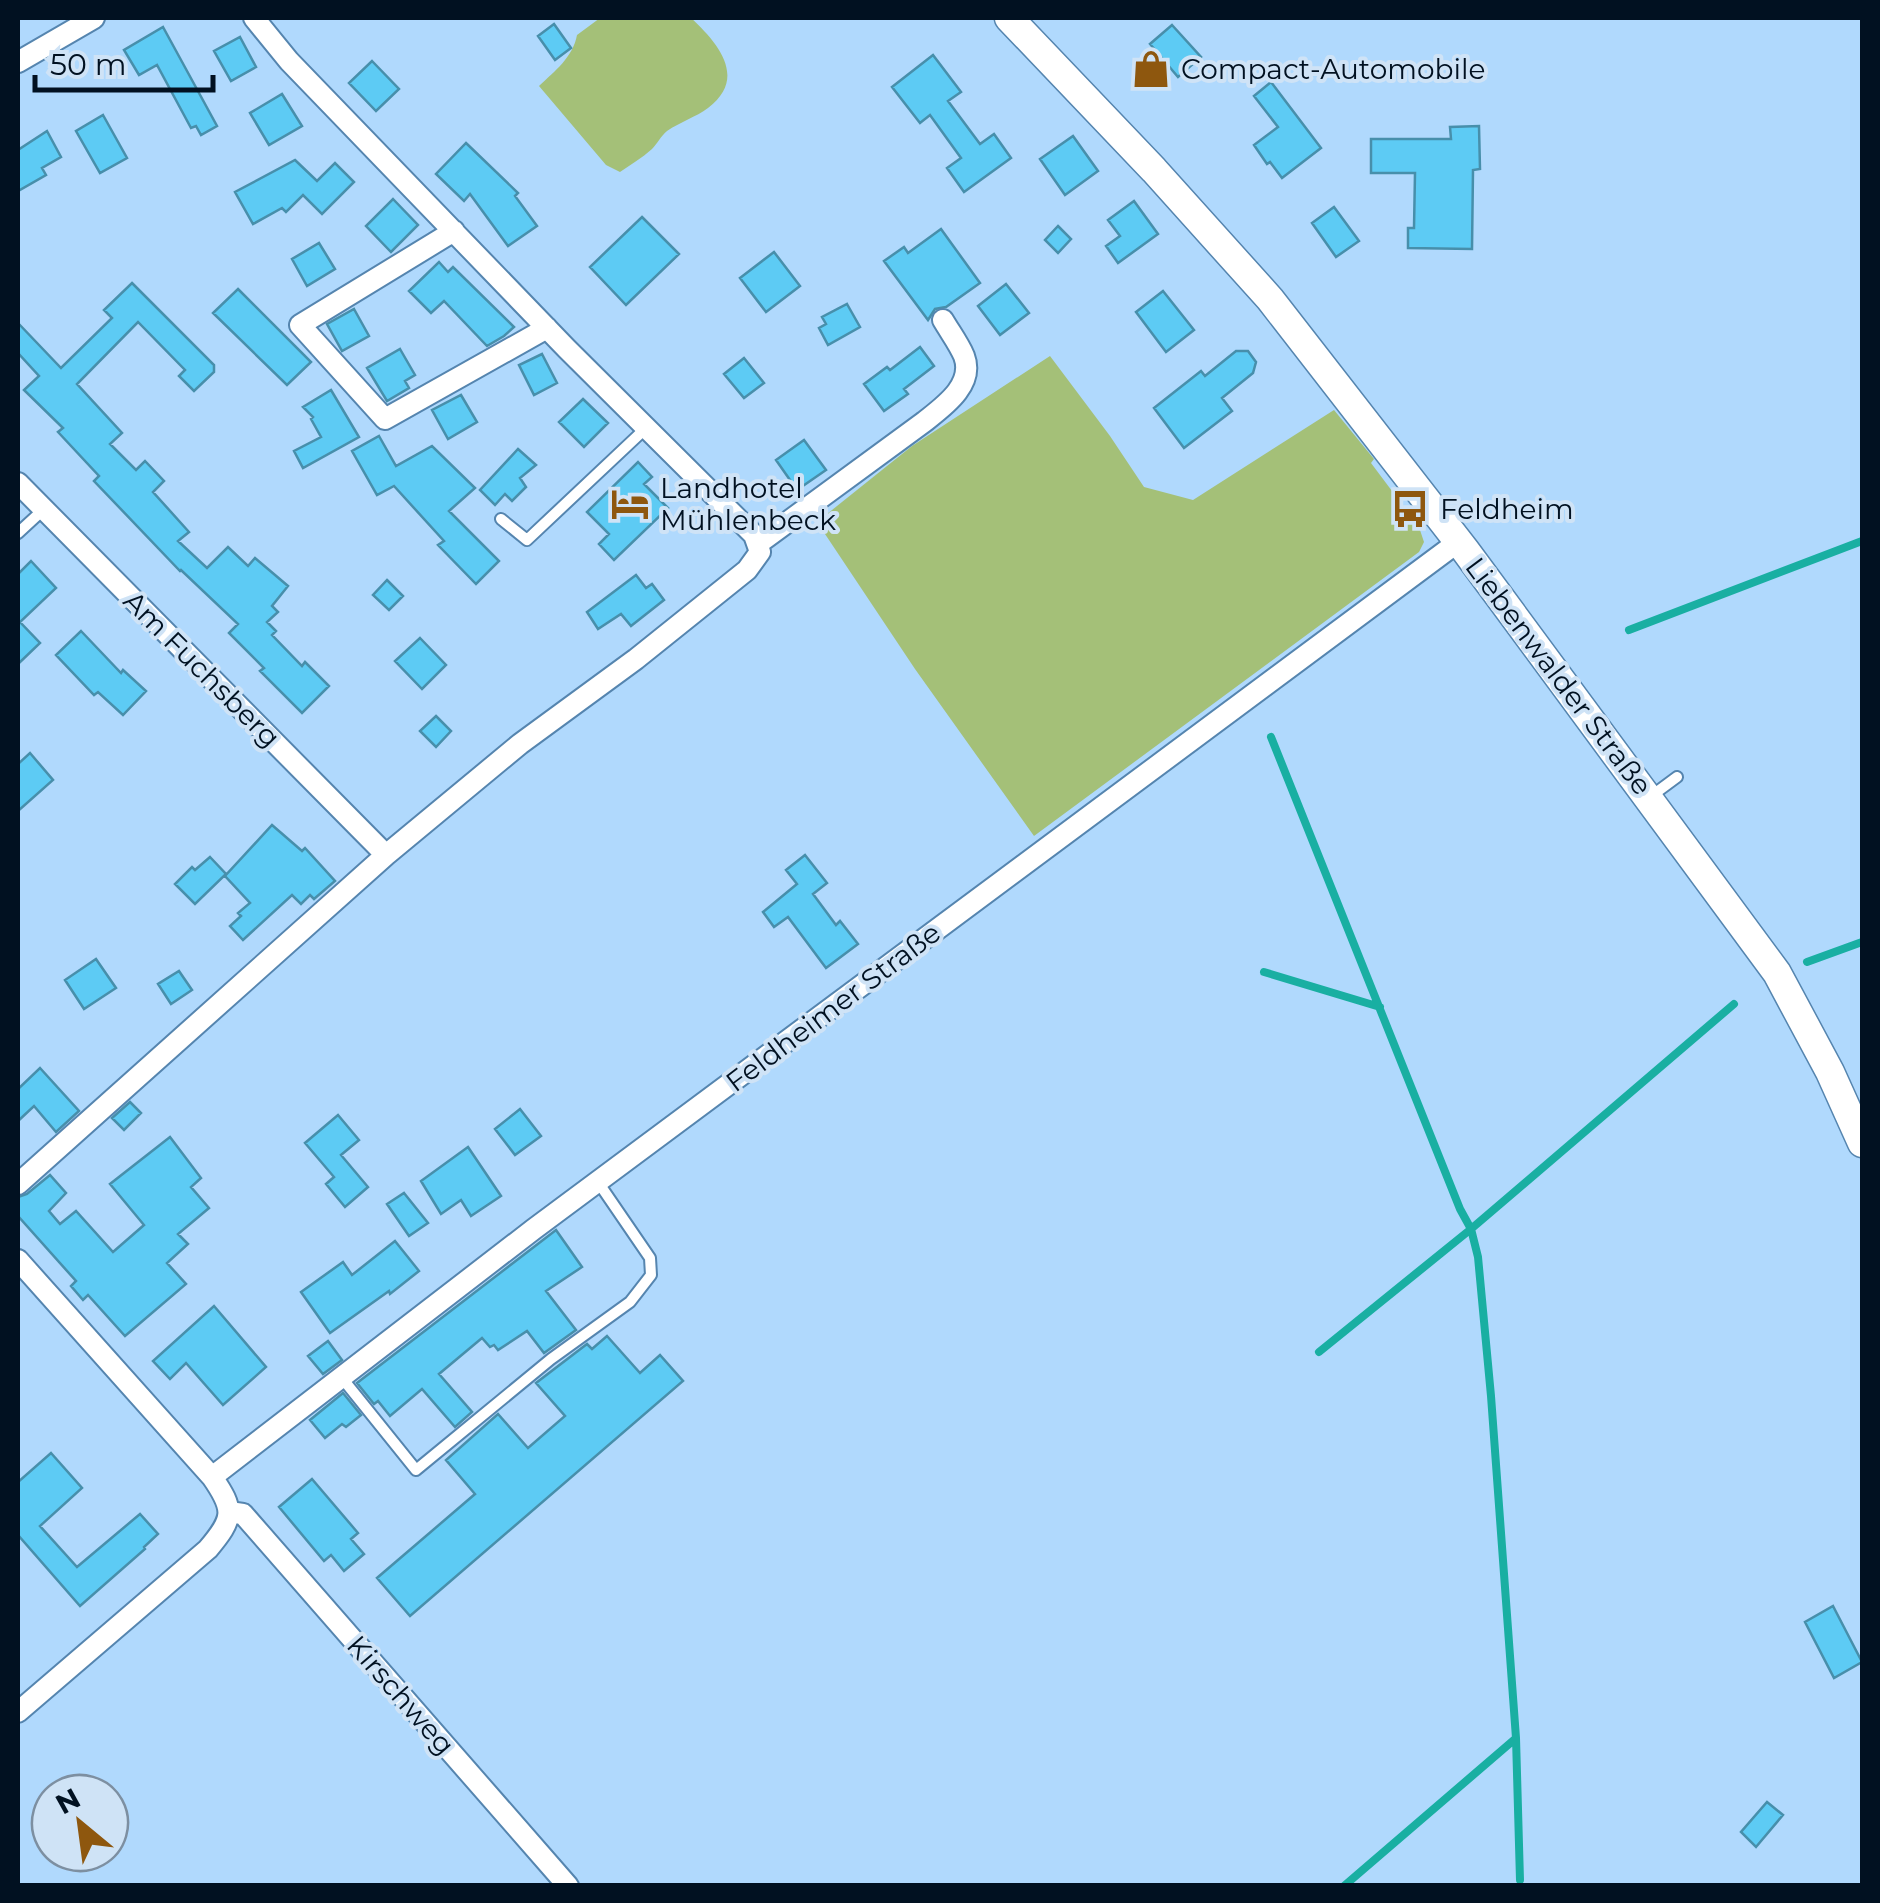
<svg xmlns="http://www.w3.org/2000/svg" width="1880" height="1903" font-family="Montserrat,sans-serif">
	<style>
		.green { fill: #a4c078 }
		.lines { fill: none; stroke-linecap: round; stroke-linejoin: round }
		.stream { stroke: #19afa2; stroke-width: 8 }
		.building { fill: #5dcbf4; stroke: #478fab; stroke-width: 2.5 }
		.service-casing { stroke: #5585af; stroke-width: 14 }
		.minor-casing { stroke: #5585af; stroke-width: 24 }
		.secondary-casing { stroke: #5585af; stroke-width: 31 }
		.service { stroke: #fff; stroke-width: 10 }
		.minor { stroke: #fff; stroke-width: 20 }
		.secondary { stroke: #fff; stroke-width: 28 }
		.labels { text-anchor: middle; stroke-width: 8; stroke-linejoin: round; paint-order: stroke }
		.poi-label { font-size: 28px; fill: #011121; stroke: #cfe3f6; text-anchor: start }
		.street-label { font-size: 28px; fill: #011121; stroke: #cfe3f6 }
	</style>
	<rect width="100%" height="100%" fill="#b0d9fd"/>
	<!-- green -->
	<path class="green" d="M600 18H691C718 43 748 78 708 108 696 117 680 122 667 131 661 136 657 144 652 149 642 158 630 165 620 172L606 165 539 86C555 71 573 57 577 35Z
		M1050 356 1110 436 1144 487 1193 500 1334 410 1374 459 1371 463 1419 527 1424 542 1419 552 1034 836 915 669 817 522 912 446Z"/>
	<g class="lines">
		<!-- stream -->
		<path class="stream" d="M1629 630 1862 541
			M1271 737 1460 1209 1471 1229 1478 1257 1491 1396 1516 1738 1520 1880
			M1807 962 1862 942
			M1264 972 1380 1007
			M1319 1352 1471 1229 1734 1004
			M1344 1886 1515 1739"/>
	</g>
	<!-- building -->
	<path class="building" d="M554 24 571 48 555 60 538 36Z
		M1172 25 1201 57 1178 77 1150 44Z
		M163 27 217 126 201 135 196 126 191 128 157 65 139 75 124 50Z
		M240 37 256 67 231 81 214 51Z
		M933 55 961 92 948 101 980 144 994 134 1011 158 964 192 947 168 961 158 930 115 920 123 892 87Z
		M372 61 399 89 376 111 349 83Z
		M1271 82 1321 148 1282 178 1270 162 1267 164 1254 145 1278 127 1254 96Z
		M282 94 302 126 269 145 250 113Z
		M103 115 127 158 100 173 76 131Z
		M1479 126 1480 169 1473 170 1472 249 1408 248V228H1414L1415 173H1371V139H1451L1450 127Z
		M47 131 61 157 42 168 46 175 18 191V150Z
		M1073 136 1098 171 1065 195 1040 159Z
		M466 143 518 193 515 196 537 226 508 246 470 194 464 201 436 174Z
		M295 160 317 181 335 163 354 182 322 214 303 195 286 212 282 208 253 224 235 192Z
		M393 199 418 225 391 252 366 226Z
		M1134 201 1158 234 1118 263 1106 246 1120 236 1108 220Z
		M1334 207 1359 241 1336 257 1312 223Z
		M642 217 679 254 626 305 590 267Z
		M1058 226 1071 239 1058 253 1045 240Z
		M941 229 980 283 946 307 935 309 928 320 884 261 904 247 908 253Z
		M319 243 335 269 307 286 292 259Z
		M774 252 800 286 766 312 740 278Z
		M439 262 448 272 453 267 514 327 504 336 487 346 444 301 431 313 409 291Z
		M132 283 214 365V372L194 391 179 376 185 370 138 322 77 384 122 433 110 444 136 470 145 461 164 481 153 492 189 532 178 541 207 568 228 547 248 566 255 558 288 586 272 606 278 612 267 622 276 631 272 635 302 666 305 662 329 686 302 713 260 671 264 668 229 633 238 624 181 570 180 571 94 481 99 476 58 432 63 428 24 390 39 376 18 353V323L61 368 112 318 104 310Z
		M1006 284 1029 313 1000 335 978 306Z
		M238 289 311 362 287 385 213 313Z
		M1163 291 1194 330 1166 352 1136 312Z
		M847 304 860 327 828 345 819 328 826 324 822 317Z
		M354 309 369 336 342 351 327 324Z
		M920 347 934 366 904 389 908 394 884 411 864 384 887 367 890 370Z
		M400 349 415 375 405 381 409 388 387 401 367 368Z
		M1236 351H1248L1256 362 1253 373 1222 398 1232 411 1184 448 1154 408 1201 371 1205 376Z
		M542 354 557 383 534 395 519 365Z
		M744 358 764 383 744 398 724 374Z
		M331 390 359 437 303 468 294 451 321 437 311 419 313 417 303 407Z
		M461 395 477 422 448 439 432 410Z
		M583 399 608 423 584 447 559 422Z
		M379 436 396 466 432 446 475 488 449 511 499 561 476 584 438 545 444 541 394 486 377 495 352 451Z
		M804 440 826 470 797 490 776 460Z
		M518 449 536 465 520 478 526 487 512 501 505 494 495 505 480 490Z
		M638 462 652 477 644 484 668 508 614 560 599 544 609 534 587 512Z
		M31 561 56 588 20 622 40 643 18 664V574Z
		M636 575 646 588 652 584 664 600 631 626 621 614 598 629 587 612Z
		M387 580 403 596 389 610 373 595Z
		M81 631 121 673 123 670 146 691 123 715 98 692 94 695 56 655Z
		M420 638 446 665 422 689 395 661Z
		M436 716 451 731 436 747 420 731Z
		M30 753 53 780 18 811V764Z
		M272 825 302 851 305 848 335 881 314 899 310 895 301 904 292 895 243 940 230 926 241 916 238 913 250 903 225 876Z
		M805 855 827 883 813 894 836 925 840 921 858 944 826 968 788 917 774 927 763 912 797 884 786 870Z
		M210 857 226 874 195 904 175 884 192 867 195 870Z
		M96 959 116 988 84 1009 65 980Z
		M179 971 192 990 171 1004 158 984Z
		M40 1068 79 1111 56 1132 34 1106 18 1121V1089Z
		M130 1102 141 1113 124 1130 112 1118Z
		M520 1109 541 1136 515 1155 495 1129Z
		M338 1115 359 1140 341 1155 368 1187 345 1207 326 1184 334 1177 305 1143Z
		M170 1137 201 1178 191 1187 209 1208 178 1234 188 1244 167 1263 186 1284 125 1336 88 1295 83 1300 71 1286 76 1281 18 1216V1197L27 1194 50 1175 66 1193 49 1211 60 1224 76 1211 113 1252 144 1225 110 1184Z
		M468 1147 501 1196 471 1216 461 1200 441 1214 421 1181Z
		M404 1193 428 1223 409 1236 387 1204Z
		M556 1230 582 1267 546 1291 576 1330 544 1353 527 1331 498 1350 494 1345 490 1347 482 1338 439 1374 472 1412 455 1427 422 1389 390 1416 378 1401 374 1404 357 1383Z
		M395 1241 419 1271 390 1294 389 1291 330 1333 301 1292 343 1262 352 1275Z
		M214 1306 266 1367 223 1405 186 1363 170 1379 153 1361Z
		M607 1336 640 1373 660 1355 683 1381 410 1616 377 1578 475 1494 446 1460 498 1414 528 1448 565 1416 536 1383 587 1344 592 1349Z
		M328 1341 342 1360 323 1374 308 1356Z
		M343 1393 361 1415 346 1427 342 1424 325 1438 310 1420Z
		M51 1453 82 1488 40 1526 77 1567 140 1514 158 1534 144 1547 145 1549 80 1606 18 1535V1482Z
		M312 1479 358 1533 351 1539 364 1554 344 1571 331 1555 324 1561 279 1507Z
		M1833 1606 1862 1662 1834 1678 1805 1622Z
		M1767 1802 1783 1815 1756 1847 1741 1832Z"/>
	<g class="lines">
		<!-- service casing -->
		<g class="service-casing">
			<path id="service" d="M501 519 527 540 646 428
				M18 533 44 509
				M1650 797 1677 777
				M342 1378 416 1470 551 1359 630 1302 651 1275 650 1258 598 1182"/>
		</g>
		<!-- minor casing -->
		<g class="minor-casing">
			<path id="minor" d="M18 62 94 18
				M454 231 300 325 385 419 547 328
				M18 483 386 855
				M759 543 924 422C943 407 975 385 964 356 959 344 950 332 943 320
				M18 1184 386 855 520 744 636 659 747 570 760 552 754 535 567 349 289 61 254 18
				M18 1260 212 1477C235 1510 234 1518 208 1549L18 1712
				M212 1477 534 1229 1458 542
				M229 1512 243 1514 568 1886"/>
		</g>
		<!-- secondary casing -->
		<g class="secondary-casing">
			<path id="secondary" d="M1009 18 1154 170 1270 299 1465 550 1777 973 1830 1072 1862 1143"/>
		</g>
		<!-- service -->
		<use href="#service" class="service"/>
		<!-- minor -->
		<use href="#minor" class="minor"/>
		<!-- secondary -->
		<use href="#secondary" class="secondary"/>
	</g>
	<!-- icons -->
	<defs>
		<g id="shop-bare" transform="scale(3)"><path d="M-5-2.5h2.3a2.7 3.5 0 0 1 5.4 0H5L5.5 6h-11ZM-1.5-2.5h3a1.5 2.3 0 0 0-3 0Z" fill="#8e570e" stroke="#cfe3f6" stroke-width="2.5" paint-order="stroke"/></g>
		<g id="hotel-bare" transform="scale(3)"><path d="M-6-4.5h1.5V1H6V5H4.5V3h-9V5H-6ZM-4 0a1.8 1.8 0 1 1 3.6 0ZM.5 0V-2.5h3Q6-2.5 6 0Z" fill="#8e570e" stroke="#cfe3f6" stroke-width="2.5" paint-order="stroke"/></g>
		<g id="bus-bare" transform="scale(3)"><path d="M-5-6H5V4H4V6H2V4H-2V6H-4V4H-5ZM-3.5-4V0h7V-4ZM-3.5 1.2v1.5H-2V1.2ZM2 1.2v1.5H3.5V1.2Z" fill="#8e570e" stroke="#cfe3f6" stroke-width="2.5" paint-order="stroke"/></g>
	</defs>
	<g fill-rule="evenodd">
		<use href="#shop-bare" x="1151" y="69"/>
		<use href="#hotel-bare" x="630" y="504"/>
		<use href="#bus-bare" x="1410" y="509"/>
	</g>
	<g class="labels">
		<!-- poi labels -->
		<g class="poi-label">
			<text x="1181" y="79">Compact-Automobile</text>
			<text x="660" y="498">Landhotel<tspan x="660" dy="32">Mühlenbeck</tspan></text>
			<text x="1440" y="519">Feldheim</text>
		</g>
		<!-- street labels -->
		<g class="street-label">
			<text transform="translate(202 669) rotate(45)" y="10">Am Fuchsberg</text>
			<text transform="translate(1559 676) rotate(53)" y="10">Liebenwalder Straße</text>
			<text transform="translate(833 1007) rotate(-37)" y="10">Feldheimer Straße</text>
			<text transform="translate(401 1695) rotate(49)" y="10">Kirschweg</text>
		</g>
	</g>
	<!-- border -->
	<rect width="1880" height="1903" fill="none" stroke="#011121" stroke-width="40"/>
	<!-- north arrow -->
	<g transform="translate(80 1823) rotate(331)"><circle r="48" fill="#cfe3f6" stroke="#7d8fa1" stroke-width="2.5"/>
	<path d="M0-8L18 38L0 25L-18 38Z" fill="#8e570e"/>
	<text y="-15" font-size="28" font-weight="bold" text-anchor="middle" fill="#011121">N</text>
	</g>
	<!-- scale -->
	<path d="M35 75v15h178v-15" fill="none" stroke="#011121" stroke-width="5"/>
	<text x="50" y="75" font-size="30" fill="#011121" stroke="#cfe3f6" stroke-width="8" paint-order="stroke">50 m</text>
</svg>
